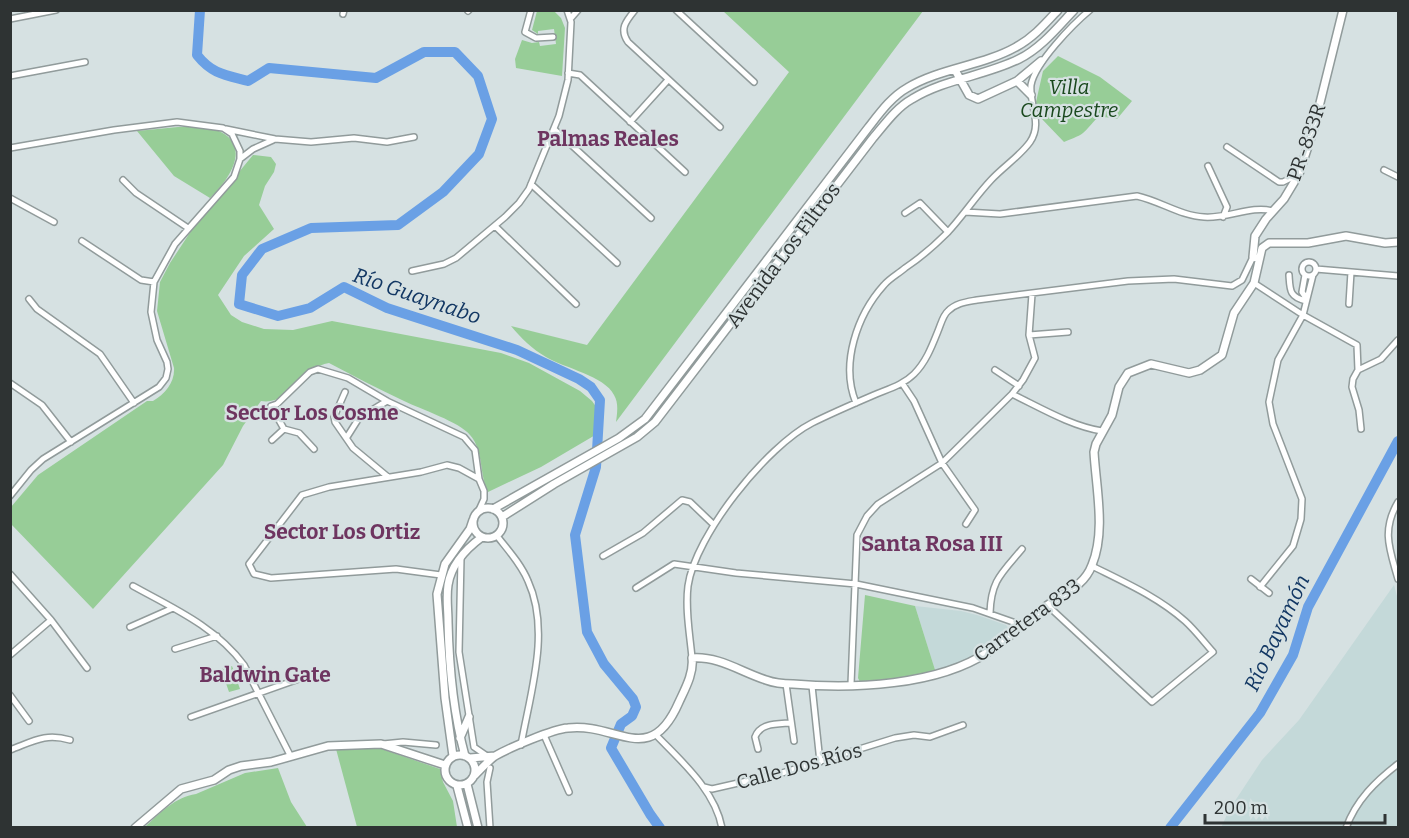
<svg xmlns="http://www.w3.org/2000/svg" width="1409" height="838" font-family="Bitter,serif">
	<style>
		.built { fill: #c4d9d9 }
		.green { fill: #97cd97 }
		.lines { fill: none; stroke-linecap: round; stroke-linejoin: round }
		.river { stroke: #6aa0e5; stroke-width: 10 }
		.street-casing { stroke: #919b9b; stroke-width: 8 }
		.secondary-casing { stroke: #919b9b; stroke-width: 10 }
		.street { stroke: #fff; stroke-width: 5 }
		.secondary { stroke: #fff; stroke-width: 7 }
		.labels { text-anchor: middle; stroke-width: 4.5; stroke-linejoin: round; paint-order: stroke }
		.park-label { font-size: 20px; font-style: italic; fill: #19481d; stroke: #d6e1e2 }
		.street-label { font-size: 20px; fill: #2e3333; stroke: #d6e1e2 }
		.neighbourhood-label { font-size: 21px; font-weight: bold; fill: #6e3560; stroke: #d6e1e2 }
		.water-label { font-size: 21px; font-style: italic; fill: #123763; stroke: #d6e1e2 }
		.quarter-label { font-size: 22px; font-weight: bold; fill: #6e3560; stroke: #d6e1e2 }
	</style>
	<rect width="100%" height="100%" fill="#d6e1e2"/>
	<!-- built -->
	<path class="built" d="M1394 585 1398 600V827L1221 828 1229 810 1262 760 1299 720Z
		M915 606 961 611 977 615 1006 625 1010 630 976 655 936 673Z"/>
	<!-- green -->
	<path class="green" d="M537 11H554L561 18 565 28 562 76 516 68 515 59 522 40 532 43 539 42 540 46 556 44 554 29 538 31V34L532 30Z
		M723 11H923L616 422C617 414 619 403 614 395 605 376 564 368 546 357 532 349 521 338 511 326L587 345 789 72Z
		M1058 56 1100 77 1132 101 1117 119C1092 114 1098 120 1083 133 1078 137 1070 139 1064 142L1040 117 1036 102 1043 71Z
		M178 127C191 127 210 126 221 132 252 148 227 182 210 198L174 176 137 131Z
		M253 155 271 157 276 164 274 172 265 186 259 205 274 229 244 256 218 295 231 315 242 322 264 329 293 330 332 321 501 353 529 363 580 391 592 401 599 411 597 434 541 467 488 492C479 474 484 451 470 435 460 422 420 409 404 401 378 389 354 376 329 363 302 367 290 406 261 401L243 426 223 465 93 609 11 524V507L38 475 147 401H153C165 394 175 382 174 368L157 311 160 282 170 263 193 228Z
		M865 595 915 606 936 673 865 683 860 682 858 678Z
		M232 666 240 689 229 692 221 669Z
		M379 748 440 769 443 782 453 801 457 827H357L336 749Z
		M278 768 291 802 307 827H145C160 813 175 797 196 794L245 773Z"/>
	<g class="lines">
		<!-- river -->
		<path class="river" d="M200 10 197 55C212 74 225 75 248 81L269 68 376 78 424 52H455L478 76 492 119 479 154 443 192 398 225 311 228 262 249 242 275 239 304 278 316 310 308 344 287 387 308 517 350 579 379 591 387 600 400 596 467 575 535 587 632 604 664 633 699 636 707 632 716 621 724 611 748 650 814 660 828
			M1170 828 1260 713 1293 655 1308 607 1398 441"/>
		<!-- street casing -->
		<g class="street-casing">
			<path id="street" d="M531 10 525 32 536 38 553 37
				M635 10C626 21 619 29 628 42L720 127
				M676 10 754 82
				M468 11 469 10
				M343 14 344 10
				M571 18 578 10
				M10 19 56 10
				M568 73 580 75 685 172
				M10 76 85 62
				M630 122 668 80
				M226 129 275 139 311 142 354 138 387 142 414 137
				M554 129 651 218
				M1227 147 1279 182H1283L1299 174
				M10 148 114 130 177 122 223 128 232 134 240 151V159L234 177 175 244 154 282 151 312 157 340 167 362 168 369 166 378 159 387 43 459 31 470 10 496
				M240 159 253 149 273 140
				M1208 166 1227 207 1223 217
				M1384 170 1398 177
				M123 180 136 193 188 228
				M531 184 617 263
				M10 198 54 222
				M965 212 1000 214 1137 196C1160 201 1181 216 1204 217 1227 219 1251 205 1273 211
				M905 213 920 203 948 232
				M495 226 576 304
				M82 241 141 280 154 282
				M1302 269a7 7 0 1 1 14 0a7 7 0 1 1-14 0Z
				M1316 269 1398 276
				M412 271 444 264 456 258 505 217 519 203 529 189 559 116 568 80 571 22 567 10
				M1289 275C1290 290 1289 297 1306 301
				M1305 275 1302 292 1306 298
				M1254 283 1303 315 1357 345 1358 370 1353 379 1352 387 1359 410 1361 429
				M29 299 37 309 100 354 134 403
				M1349 304 1351 272
				M1029 335 1068 332
				M995 370 1019 386
				M1358 370 1381 359 1398 340
				M10 383 42 405 71 442
				M902 383 914 401 942 463 975 510 966 524
				M345 392 334 417 335 422 353 448 388 477
				M1012 394C1041 408 1071 426 1102 431
				M856 403C840 364 857 315 884 285 890 278 898 274 905 268 920 258 935 245 947 233 963 216 975 197 991 180 1003 167 1020 156 1030 142 1043 123 1029 105 1031 85 1035 63 1073 24 1090 10
				M284 429 299 433 314 449
				M347 437 359 418 387 401
				M272 440 284 429 271 406 277 404 310 372 318 369 348 378 387 401 464 437 475 450 479 479 484 491V499L479 510
				M1398 502C1381 531 1390 550 1398 579
				M497 536C508 550 521 564 528 581 551 631 530 694 521 745
				M603 556 643 533 682 500 690 502 713 524
				M461 558 459 652 474 747 487 756
				M10 574 51 620 87 668
				M441 575 396 569 271 578 254 574 249 564 302 495 329 487 421 472 447 465 459 468 479 479
				M1251 579 1269 593
				M133 586C173 608 216 627 244 665L290 755
				M1260 587 1293 546 1301 519 1302 499 1273 424 1269 402 1278 360 1303 315 1313 275
				M636 588 674 564 736 573 856 584 973 608 1013 622 1019 627
				M1047 605 1152 702 1213 652C1204 642 1195 630 1185 621 1158 597 1124 582 1092 566
				M990 613C991 580 1002 573 1022 549
				M130 627 173 608
				M175 649 217 636
				M10 655 51 620
				M692 658C690 635 685 610 688 586 695 535 767 446 812 423 832 413 853 404 874 395 888 389 903 385 914 374 926 362 932 346 938 331 941 324 943 315 948 311 956 303 966 302 977 300L1128 281 1174 279 1232 286 1242 280 1253 257
				M786 684 794 741
				M851 684 857 535 867 516 878 504 942 463 1012 394 1023 380 1035 358 1029 335 1032 294
				M812 686 820 762
				M10 695 29 721
				M191 717 310 675
				M544 735 569 792
				M656 735C681 761 715 790 722 828
				M383 744 403 742 436 745
				M758 749 755 737C760 723 777 724 790 723
				M10 750C34 741 45 733 70 740
				M704 787 712 789 782 773 895 738 914 735 930 737 963 725
				M490 828 487 782 490 768
				M1346 828C1356 800 1376 781 1398 764"/>
		</g>
		<!-- secondary casing -->
		<g class="secondary-casing">
			<path id="secondary" d="M955 70 969 95 978 99 1017 81 1041 61
				M1017 81 1031 95
				M1259 259 1253 257 1255 236 1266 219 1284 199 1299 174 1313 131 1343 10
				M473 523a15 15 0 1 1 30 0a15 15 0 1 1-30 0Z
				M493 509 619 438 645 419 868 128C879 114 891 97 907 88 940 68 982 66 1016 47 1033 38 1045 24 1058 10
				M502 517 554 484 637 437 655 422 873 138C885 124 896 108 912 99 944 79 985 76 1019 59 1041 48 1057 28 1074 10
				M460 738 469 717
				M445 770a15 15 0 1 1 30 0a15 15 0 1 1-30 0Z
				M453 756 445 698 437 594 445 564 470 529 473 520
				M465 756C453 712 449 667 448 622 448 610 446 597 448 585 451 565 467 548 482 537
				M470 758 495 756
				M475 775C481 769 488 761 495 756 509 748 553 729 568 728 617 722 650 769 679 702 685 689 694 673 692 658 719 656 741 672 766 680 774 683 784 684 793 684 852 689 937 686 988 652 1008 639 1026 621 1045 607 1062 594 1084 587 1092 565 1106 531 1096 488 1094 452L1096 444 1112 415 1119 387 1128 373 1151 364 1189 373 1200 370 1222 355 1234 313 1254 283 1262 248 1269 243H1308L1346 236 1385 243 1398 242
				M467 784 478 828
				M457 786 468 828
				M135 828 181 789 214 780 229 770 241 766 271 762 328 746 381 744 445 765"/>
		</g>
		<!-- street -->
		<use href="#street" class="street"/>
		<!-- secondary -->
		<use href="#secondary" class="secondary"/>
	</g>
	<g class="labels">
		<!-- park labels -->
		<g class="park-label">
			<text x="1069" y="94">Villa<tspan x="1069" dy="23">Campestre</tspan></text>
		</g>
		<!-- street labels -->
		<g class="street-label">
			<text transform="translate(1306 142) rotate(-71)" y="7">PR-833R</text>
			<text transform="translate(783 255) rotate(-53)" y="7">Avenida Los Filtros</text>
			<text transform="translate(1027 620) rotate(-36)" y="7">Carretera 833</text>
			<text transform="translate(799 766) rotate(-15)" y="7">Calle Dos Ríos</text>
		</g>
		<!-- neighbourhood labels -->
		<g class="neighbourhood-label">
			<text x="608" y="146">Palmas Reales</text>
			<text x="312" y="420">Sector Los Cosme</text>
			<text x="342" y="539">Sector Los Ortiz</text>
			<text x="265" y="682">Baldwin Gate</text>
		</g>
		<!-- water labels -->
		<g class="water-label">
			<text transform="translate(417 296) rotate(19)" y="7">Río Guaynabo</text>
			<text transform="translate(1277 633) rotate(-65)" y="7">Río Bayamón</text>
		</g>
		<!-- quarter labels -->
		<g class="quarter-label">
			<text x="932" y="551">Santa Rosa III</text>
		</g>
	</g>
	<!-- border -->
	<rect width="1409" height="838" fill="none" stroke="#2e3333" stroke-width="24"/>
	<!-- scale -->
	<path d="M1205 814v9h180v-9" fill="none" stroke="#2e3333" stroke-width="3"/>
	<text x="1214" y="814" font-size="18" fill="#2e3333" stroke="#d6e1e2" stroke-width="4.5" paint-order="stroke">200 m</text>
</svg>
